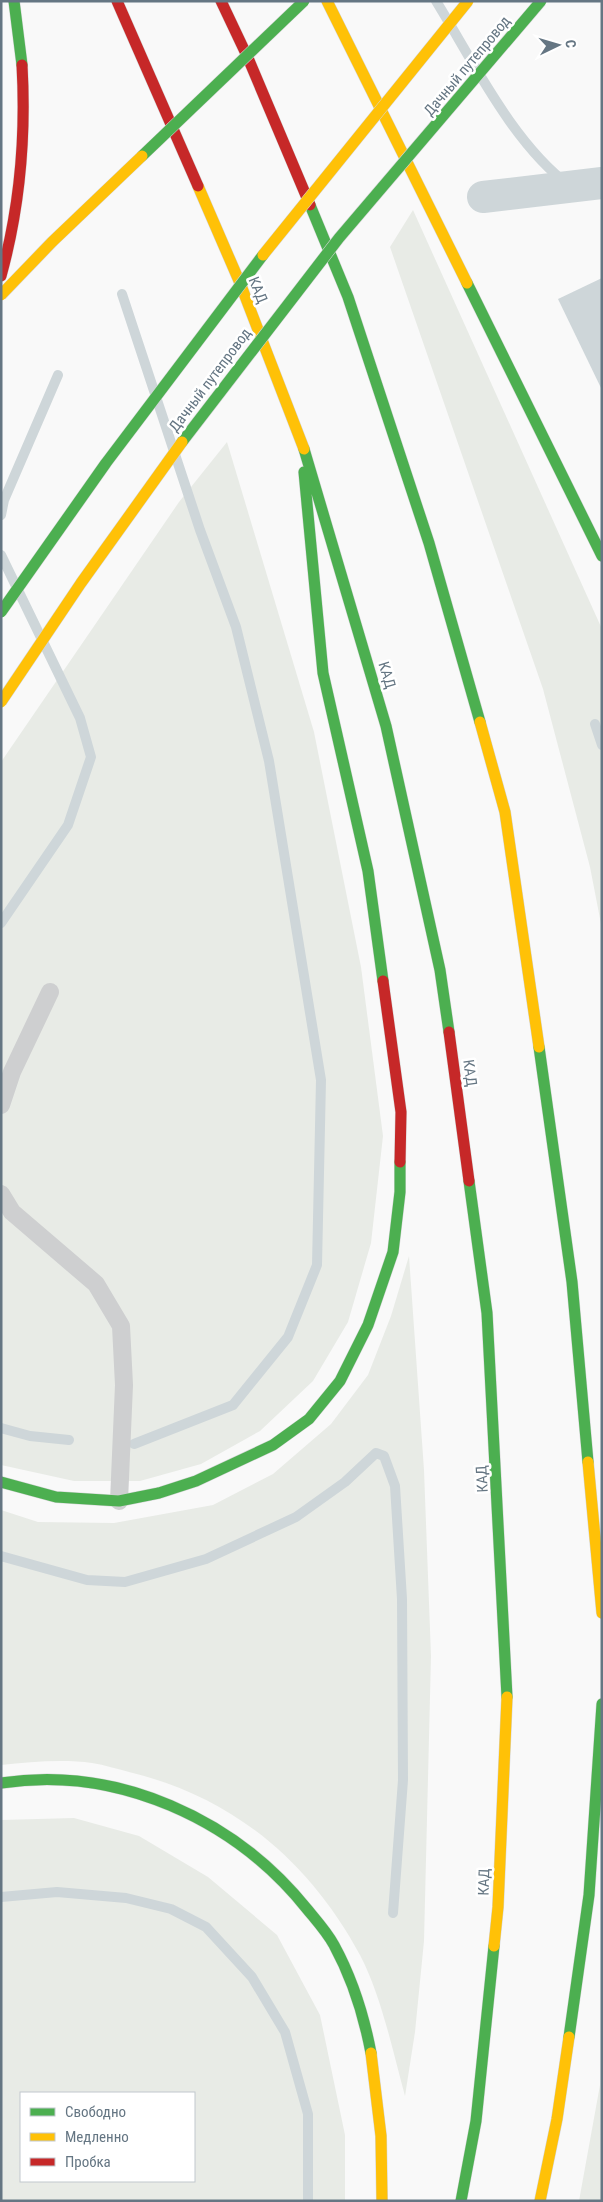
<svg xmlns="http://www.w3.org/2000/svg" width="603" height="2202" font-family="'Roboto Condensed',sans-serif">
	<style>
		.green { fill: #e8ebe6; fill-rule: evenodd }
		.water { fill: #ced6d9 }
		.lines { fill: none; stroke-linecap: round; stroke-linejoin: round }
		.stream { stroke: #ced6d9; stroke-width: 10 }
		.canal { stroke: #ced6d9; stroke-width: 32 }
		.fast-casing { stroke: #d5d6d7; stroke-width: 12 }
		.slow-casing { stroke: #d5d6d7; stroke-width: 12 }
		.jam-casing { stroke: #d5d6d7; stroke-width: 12 }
		.lane { stroke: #cecfd0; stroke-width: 18 }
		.fast { stroke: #4caf50; stroke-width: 11 }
		.slow { stroke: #ffc107; stroke-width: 11 }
		.jam { stroke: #c62828; stroke-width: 11 }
		.fast-bridge-casing { stroke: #d5d6d7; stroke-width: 12; stroke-linecap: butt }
		.slow-bridge-casing { stroke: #d5d6d7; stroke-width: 12; stroke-linecap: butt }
		.fast-bridge { stroke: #4caf50; stroke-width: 11 }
		.slow-bridge { stroke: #ffc107; stroke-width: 11 }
		.labels { text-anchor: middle; stroke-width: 5; stroke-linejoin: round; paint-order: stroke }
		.street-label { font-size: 15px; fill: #657683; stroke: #fff }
	</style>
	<rect width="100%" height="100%" fill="#f9f9f9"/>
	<!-- green -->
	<path class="green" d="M413 210 602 629V929L590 867 543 689 390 247Z
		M227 442 314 732 361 967 383 1136 371 1243 348 1322 313 1381 260 1431 201 1464 140 1481H74L1 1465V762L179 502Z
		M409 1256 424 1470 431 1656 424 1941 415 2032 405 2096C393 2052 381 1995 360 1955 309 1861 233 1797 129 1772 117 1769 105 1765 92 1763 63 1759 30 1762 1 1765V1510L38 1522 114 1523 213 1505 273 1474 331 1424 368 1375 391 1316Z
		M74 1818 139 1836 208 1877 277 1935 320 2015 345 2135V2201H1V1820ZM194 2093V2181H21V2093Z
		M600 2085 601 2201H579Z"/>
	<!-- water -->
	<path class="water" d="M602 278V390L558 299Z"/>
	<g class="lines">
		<!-- stream -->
		<path class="stream" d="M436 1C473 61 513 144 570 186
			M122 294 200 530 236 627 269 761 321 1080 317 1265 288 1337 233 1405 134 1444
			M1 515 4 500 58 375
			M1 555 80 718 91 757 68 825 1 923
			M595 724 602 745
			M1 1428 30 1436 69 1440
			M1 1556 87 1580 125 1582 206 1559 296 1517 345 1482 376 1453 384 1456 395 1486 402 1599 403 1780 393 1913
			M1 1897 57 1892 126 1898 171 1909 206 1927 252 1977 285 2032 308 2114V2201"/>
		<!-- canal -->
		<path class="canal" d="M483 197 602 183"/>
		<!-- fast casing -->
		<g class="fast-casing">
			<path id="fast" d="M14 1 22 65
				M310 205 348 297 429 543 480 722
				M467 283 602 556
				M304 449 386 726 440 970 449 1032
				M304 472 323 673 368 871 383 981
				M539 1047 572 1282 588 1462
				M469 1181 487 1313 507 1697
				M1 1482 56 1497 119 1501 159 1493 196 1481 273 1445 309 1419 340 1381 368 1325 393 1252 400 1192V1162
				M1 1783C117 1765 235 1819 307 1909 316 1920 327 1932 334 1945 352 1978 364 2016 371 2053
				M569 2037 589 1895 602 1704
				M461 2201 476 2121 494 1946"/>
		</g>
		<!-- slow casing -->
		<g class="slow-casing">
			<path id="slow" d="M327 1 467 283
				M198 186 240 283 304 449
				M480 722 505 812 539 1047
				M588 1462 602 1613
				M494 1946 498 1907 507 1697
				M371 2053 381 2136 382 2201
				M540 2201 557 2119 569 2037"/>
		</g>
		<!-- jam casing -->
		<g class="jam-casing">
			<path id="jam" d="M117 1 198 186
				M221 1 248 58 310 205
				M1 276C20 207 26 136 22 65
				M383 981 401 1112 400 1162
				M449 1032 469 1181"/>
		</g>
		<!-- lane -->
		<path class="lane" d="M1 1105 12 1072 50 992
			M1 1194 12 1212 96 1284 121 1326 124 1385 119 1501"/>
		<!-- fast -->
		<use href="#fast" class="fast"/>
		<!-- slow -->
		<use href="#slow" class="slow"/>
		<!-- jam -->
		<use href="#jam" class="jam"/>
		<!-- fast-bridge casing -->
		<g class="fast-bridge-casing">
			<path id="fast-bridge" d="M142 156 304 1
				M182 442 339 238 541 1
				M1 612 106 463 263 255"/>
		</g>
		<!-- slow-bridge casing -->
		<g class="slow-bridge-casing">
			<path id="slow-bridge" d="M263 255 468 1
				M1 295 52 242 142 156
				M1 702 81 583 182 442"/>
		</g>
		<!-- fast-bridge -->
		<use href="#fast-bridge" class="fast-bridge"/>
		<!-- slow-bridge -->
		<use href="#slow-bridge" class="slow-bridge"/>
	</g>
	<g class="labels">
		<!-- street labels -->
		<g class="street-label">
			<text transform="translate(467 66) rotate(-50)" y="5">Дачный путепровод</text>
			<text transform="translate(258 290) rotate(68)" y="5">КАД</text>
			<text transform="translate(210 380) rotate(-53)" y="5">Дачный путепровод</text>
			<text transform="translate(387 675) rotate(73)" y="5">КАД</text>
			<text transform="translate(470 1073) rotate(82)" y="5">КАД</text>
			<text transform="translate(482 1479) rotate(-93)" y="5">КАД</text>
			<text transform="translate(484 1882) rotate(-88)" y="5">КАД</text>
		</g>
	</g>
	<!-- border -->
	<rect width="603" height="2202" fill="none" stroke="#657683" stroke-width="5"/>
	<!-- legend -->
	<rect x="20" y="2092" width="175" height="90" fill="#ffffff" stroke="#c1c8cd"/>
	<rect x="30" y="2108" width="25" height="8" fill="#4caf50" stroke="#c1c8cd"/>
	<text x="65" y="2117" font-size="15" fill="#657683">Свободно</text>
	<rect x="30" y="2133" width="25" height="8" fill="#ffc107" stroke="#c1c8cd"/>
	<text x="65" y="2142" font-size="15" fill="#657683">Медленно</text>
	<rect x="30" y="2158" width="25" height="8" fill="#c62828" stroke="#c1c8cd"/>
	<text x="65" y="2167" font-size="15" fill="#657683">Пробка</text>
	<!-- north arrow -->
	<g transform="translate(558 45) rotate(85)" stroke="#ffffff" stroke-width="4" paint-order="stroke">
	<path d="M0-4L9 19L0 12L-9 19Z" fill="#657683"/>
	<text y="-8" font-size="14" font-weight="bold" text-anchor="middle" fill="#657683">С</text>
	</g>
</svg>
